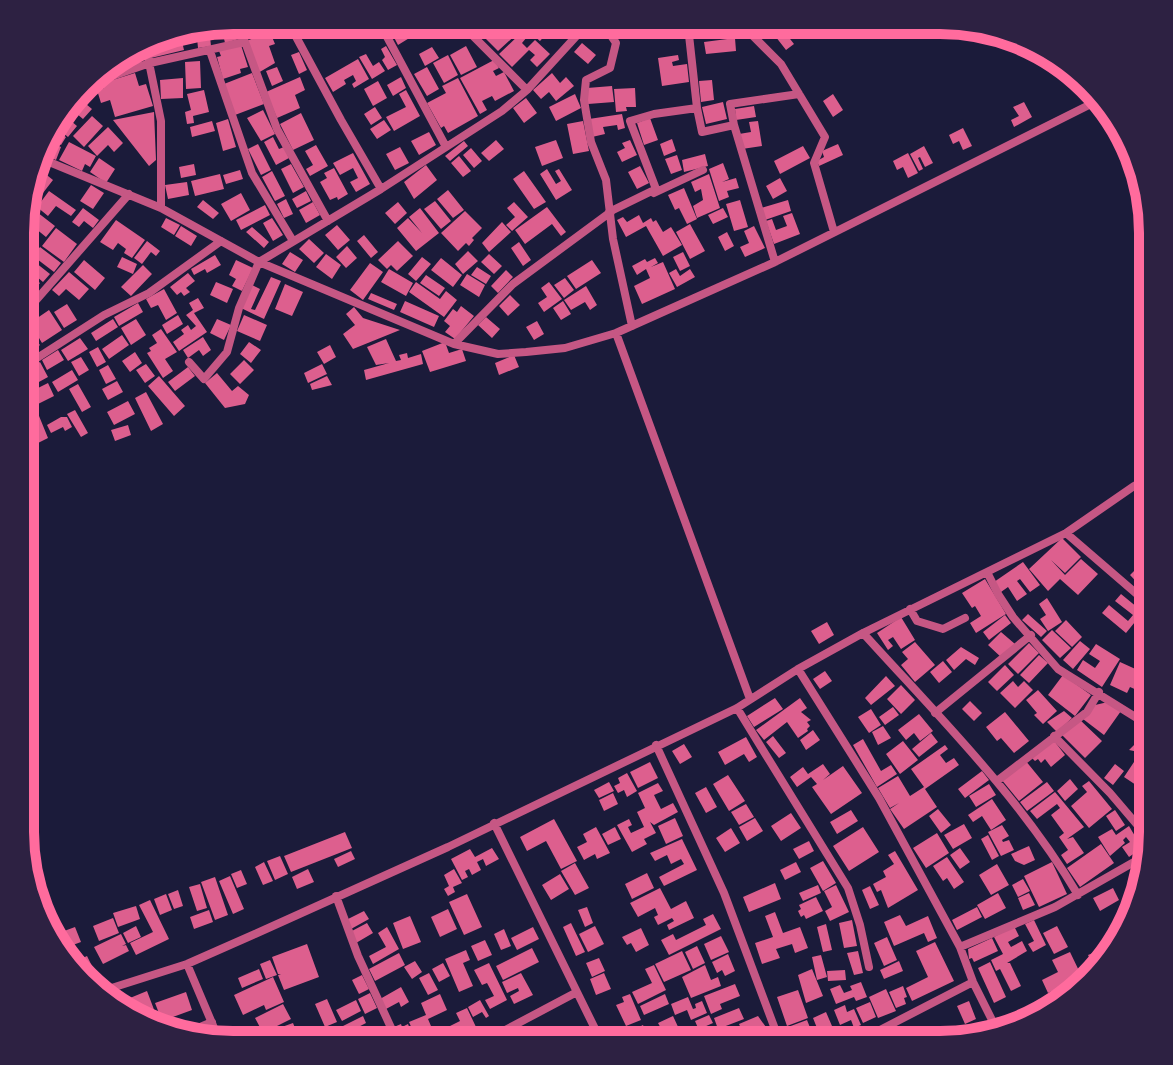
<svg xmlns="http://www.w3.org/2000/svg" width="1173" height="1065" font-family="'Space Grotesk',sans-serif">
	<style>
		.building { fill: #dd5f8e }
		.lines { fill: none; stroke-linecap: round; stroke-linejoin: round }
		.minor { stroke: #c65784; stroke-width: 8 }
		.rim { fill: none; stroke: #ff6b9d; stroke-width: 10 }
	</style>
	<rect width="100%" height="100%" fill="#1b1b3a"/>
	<!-- building -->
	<path class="building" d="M394 20H402L411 37 398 45 387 24Z
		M420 20H447L425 34 418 22Z
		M496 20H509L520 31 498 51 482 35Z
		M515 20H542L551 29 540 41Z
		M235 22 239 39 225 43 221 25Z
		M780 26 794 44 786 50 772 32Z
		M209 27 211 46 198 48 196 28Z
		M179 29 184 50 151 58 147 42 159 36 161 41 168 39 166 31Z
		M270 32 275 44 269 46 275 63 258 73 246 41Z
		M522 32 527 37 522 43 527 48 535 40 550 54 537 67 530 60 535 55 529 50 512 67 499 54Z
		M735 38 736 51 706 54 704 42Z
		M582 43 596 55 588 64 574 52Z
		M241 45 248 67 240 69 241 73 223 79 217 57 221 56 219 51Z
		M386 46 397 65 388 70 382 60 385 57 381 49Z
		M466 46 477 67 461 75 450 55Z
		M432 47 439 58 425 66 419 54Z
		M137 49 141 62 125 67 123 60 128 58 127 53Z
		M299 52 307 70 299 74 291 55Z
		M366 54 373 66 379 62 385 71 372 79 359 57Z
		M448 55 458 75 444 83 433 63Z
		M678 55 679 60 672 62 673 66 687 64 689 82 662 86 658 58Z
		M358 59 369 79 354 88 352 84 356 81 353 75 344 80 346 84 333 92 325 78Z
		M494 60 499 68 493 71 496 76 504 72 514 91 495 101 492 96 482 101 487 110 480 114 460 78Z
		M200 61 201 88 186 89 185 62Z
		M277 67 283 81 272 86 266 71Z
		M427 67 439 89 427 96 414 74Z
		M135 73 139 86 146 84 153 106 115 117 110 100 101 103 97 90 104 88 103 83Z
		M252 73 264 104 235 115 224 84Z
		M552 73 560 83 566 77 574 86 556 101 549 92 541 99 533 90Z
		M300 77 305 90 295 95 300 108 277 118 266 92Z
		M401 77 406 88 393 96 387 85Z
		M183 78V98L161 99 160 80Z
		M458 78 478 116 448 133 444 126 441 128 427 103 446 93 442 86Z
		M712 80 714 100 701 102 699 81Z
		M378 81 387 98 373 106 364 89Z
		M612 86 614 102 588 104 587 88Z
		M635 88 636 107H626L627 111 616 112 614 89Z
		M204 90 209 112 193 116 194 123 187 124 185 112 191 110 187 94Z
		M406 90 420 116 394 131 386 117 406 107 399 94Z
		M575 94 581 108 556 121 549 107Z
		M833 94 843 110 833 117 823 101Z
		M75 95 92 109 83 119 77 114 71 121 77 126 68 137 51 123Z
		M526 98 537 113 524 123 513 108Z
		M723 102 727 119 706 124 702 107Z
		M1024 102 1032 117 1014 127 1011 120 1019 116 1013 107Z
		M754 106 756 117 736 120 735 109Z
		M375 107 382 118 371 125 364 114Z
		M263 110 275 134 261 141 247 118Z
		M154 112 156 160 149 166 113 120Z
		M301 113 314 140 293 150 280 124Z
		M622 114 625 128 618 130 617 125 603 127 605 134 592 137 589 119Z
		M92 116 103 126 84 147 73 136Z
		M650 118 658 140 644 145 637 123Z
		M228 119 236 147 223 151 216 123Z
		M384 120 391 130 377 139 370 129Z
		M212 121 215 131 192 137 190 127Z
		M583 121 589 151 573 154 567 124Z
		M758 121 762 146 742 149 739 134 751 132 749 122Z
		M49 127 66 137 61 145 45 136Z
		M108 127 123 143 114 152 108 145 97 156 88 146Z
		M963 128 972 146 963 150 959 141 953 144 949 135Z
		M429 132 436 145 419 155 411 141Z
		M273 137 279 149 284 147 289 158 276 165 264 142Z
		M44 139 61 147 56 160 39 152Z
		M672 139 676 151 664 156 660 144Z
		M496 140 504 149 489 161 481 153Z
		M556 140 563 158 542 166 535 147Z
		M630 140 637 155 622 162 617 152 625 148 622 143Z
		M464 141 468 146 450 161 445 156Z
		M69 142 96 156 90 167 85 164 82 171 59 160Z
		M258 144 271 170 261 175 248 149Z
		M838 144 843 155 819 166 817 161 824 157 822 151Z
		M316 145 328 166 310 176 306 169 313 165 305 151Z
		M803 146 810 158 780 174 774 161Z
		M924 146 933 163 925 167 920 157 918 158 923 169 919 171 910 154Z
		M400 147 409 163 395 170 386 154Z
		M471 148 482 161 474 168 463 155Z
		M353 153 370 184 356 192 350 182 358 178 353 168 340 175 333 163Z
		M908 153 918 173 908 178 903 167 897 170 893 161Z
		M705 154 708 166 684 172 682 160Z
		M677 155 682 170 671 174 665 159Z
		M459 156 471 171 463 177 451 163Z
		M99 158 115 169 106 183 90 172Z
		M723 163 729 179 722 182 736 178 739 188 727 191 729 197 719 201 709 169Z
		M194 164 196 175 181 178 179 167Z
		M291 164 304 187 293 193 281 169Z
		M426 165 437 180 414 199 404 182Z
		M640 166 649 183 637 189 628 172Z
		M334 168 348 194 338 200 337 197 330 200 320 182 327 178 324 173Z
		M547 169 556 184 561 181 555 171 559 169 572 190 556 200 540 174Z
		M240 170 243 179 226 184 223 175Z
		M272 171 285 196 275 201 262 177Z
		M524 171 546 202 534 209 513 179Z
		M43 172 53 180 36 202 26 193Z
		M220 174 224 189 195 196 191 181Z
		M709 174 720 208 697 218 693 206 703 200 701 189 695 192 691 182Z
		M780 178 787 191 773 199 766 186Z
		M187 182 189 195 168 199 165 185Z
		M91 185 104 193 93 209 80 201Z
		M684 188 697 219 687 224 679 208 675 210 668 195Z
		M448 190 464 210 453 218 437 199Z
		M49 191 76 210 71 216 56 206 48 216 37 207Z
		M306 191 311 201 297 208 292 199Z
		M241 193 250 210 231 221 221 204Z
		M286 199 293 214 284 218 277 204Z
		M203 200 219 213 213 219 197 207Z
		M740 200 748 227 734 231 726 204Z
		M788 200 791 211 765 220 761 208Z
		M435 201 451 221 441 229 424 209Z
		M313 202 320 215 306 223 299 210Z
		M398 202 407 213 395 224 385 213Z
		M514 202 528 217 512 231 506 225 515 217 507 208Z
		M265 205 270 215 241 230 236 220Z
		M547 207 566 232 561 236 552 224 525 244 515 230Z
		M83 208 99 220 93 228 84 221 79 227 72 222Z
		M420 208 439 233 416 251 397 228 408 218 422 233 409 217Z
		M723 208 728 217 713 224 708 215Z
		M33 209 55 226 46 237 25 220Z
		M465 211 482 228 472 238 474 240 469 246 466 243 458 251 441 233Z
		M792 213 800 234 774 244 766 221 772 219 776 230 787 226 783 216Z
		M639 215 643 223 651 218 653 222 656 220 663 232 671 227 682 245 663 256 646 226 626 237 617 220 623 217 627 222Z
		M166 218 180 225 174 235 161 227Z
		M272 218 283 235 273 241 263 223Z
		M116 220 145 240 132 258 124 253 126 249 118 243 113 250 100 242Z
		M502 222 511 232 489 252 482 243Z
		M690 224 705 251 690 259 676 232Z
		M337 225 350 240 338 250 325 235Z
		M181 226 197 236 191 246 175 236Z
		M754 226 765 248 745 257 740 247 749 243 744 231Z
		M252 227 269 242 264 248 246 232Z
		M56 228 77 244 64 262 42 246Z
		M727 232 734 246 725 251 718 237Z
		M364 235 378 252 371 258 357 241Z
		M309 239 324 253 314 263 299 249Z
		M147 241 160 251 156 256 151 252 142 264 134 258Z
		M398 241 413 256 397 271 391 265 387 269 378 260Z
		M519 242 531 260 523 266 511 248Z
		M347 246 357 258 346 268 336 257Z
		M40 247 61 263 54 272 33 256Z
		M468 251 478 261 463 274 455 264Z
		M290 252 303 260 295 272 282 264Z
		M683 252 690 266 680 271 673 257Z
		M326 254 341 265 332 279 316 267Z
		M489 254 502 266 494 274 481 262Z
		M215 255 221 265 207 273 205 269 194 275 191 269Z
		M122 257 137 264 133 274 117 267Z
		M422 257 431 264 416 281 408 274Z
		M441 258 462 275 453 287 431 270Z
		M655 258 658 263 651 267 663 262 675 289 642 304 634 286 650 278 646 269 637 275 632 266 645 259 647 262Z
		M31 259 50 274 43 282 24 266Z
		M84 260 105 278 95 290 74 272Z
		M236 260 253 268 242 291 232 286 236 279 229 275Z
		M592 260 601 273 576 289 567 276Z
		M370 263 383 272 363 300 350 290Z
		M143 265 152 274 131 296 121 287Z
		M477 267 491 276 486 284 471 275Z
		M389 269 413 283 406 296 381 282Z
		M676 269 680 276 690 269 695 277 677 287 669 273Z
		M506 270 513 277 498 293 491 286Z
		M69 272 89 289 79 300 66 289 59 296 52 290Z
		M188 273 195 281 186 288 190 292 184 296 181 292 177 295 170 287Z
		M467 274 485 285 479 297 460 285Z
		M426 275 445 288 439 296 420 283Z
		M32 277 40 283 23 303V288Z
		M271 277 281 281 264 319 241 308 252 285 260 289 251 309 255 310Z
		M565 278 574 290 564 298 554 285Z
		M216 282 233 289 227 303 210 295Z
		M416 282 440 299 446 291 457 300 444 317 409 292Z
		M549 282 562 299 544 312 538 303 547 297 541 288Z
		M285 284 303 292 292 316 275 309Z
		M586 286 597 305 590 310 585 302 571 310 564 300Z
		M164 289 177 313 166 320 158 305 151 308 146 299Z
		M371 293 397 304 394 310 368 299Z
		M510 295 520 305 508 316 499 306Z
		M198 298 204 308 194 313 207 332 179 351 173 342 184 334 181 330 188 325 191 330 196 326 186 315 193 310 189 303Z
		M405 301 439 316 434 327 400 312Z
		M563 301 571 314 561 320 553 308Z
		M138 303 143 312 119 326 114 317Z
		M67 304 77 320 64 328 54 312Z
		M461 306 474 316 455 339 445 332 450 326 444 321 453 309 457 312Z
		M354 307 363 318 400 330 353 349 343 334 355 325 346 314Z
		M49 310 62 330 42 343 30 323Z
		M178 315 183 324 167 334 162 325Z
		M244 315 267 325 260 341 237 331Z
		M486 317 500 329 492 338 478 325Z
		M113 319 118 327 96 341 91 333Z
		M136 319 146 335 131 345 121 328Z
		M217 319 231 325 224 340 210 333Z
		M537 321 544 334 534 340 526 327Z
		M26 329 40 345 33 351 23 341Z
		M161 329 177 352 165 359 173 371 163 378 147 353 151 351 149 348 157 343 152 335Z
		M122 335 129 345 109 359 102 349Z
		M203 337 211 350 203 356 199 350 188 358 183 350Z
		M80 338 88 349 68 361 61 350Z
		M386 339 396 361 401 360 399 355 407 353 408 358 421 354 423 364 366 380 364 370 389 363 376 365 367 347Z
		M249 342 261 350 251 363 240 354Z
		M445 342 449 353 462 349 466 361 430 372 422 351Z
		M330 345 336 357 324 364 317 352Z
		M98 347 106 362 97 367 89 352Z
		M58 350 64 360 47 370 42 360Z
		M135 352 142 363 130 372 122 361Z
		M514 355 519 367 499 375 495 363Z
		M81 357 89 370 79 376 71 362Z
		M244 360 254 370 240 384 230 374Z
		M40 362 48 377 28 388 23 379V371Z
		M146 364 155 376 145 383 136 370Z
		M322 364 327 374 308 383 304 373Z
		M108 365 116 379 106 384 99 370Z
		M188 367 195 376 175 391 168 382Z
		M72 370 78 380 58 392 52 382Z
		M217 373 232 391 238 386 249 395 245 404 225 408 205 383Z
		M159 376 185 406 174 416 148 386Z
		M327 376 332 385 312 390 310 384Z
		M117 381 123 392 108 400 102 389Z
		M48 383 54 396 36 405 30 392Z
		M78 384 91 407 82 412 69 389Z
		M146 392 163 424 151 431 135 398Z
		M128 401 135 414 114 425 107 412Z
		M75 410 88 433 81 437 67 414Z
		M37 411 48 438 38 443 26 416Z
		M61 417H67L72 427 65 431 63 427 51 433 47 425Z
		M128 425 131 435 115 441 111 430Z
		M30 432 37 450 25 455 23 435Z
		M1062 538 1081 557 1065 573 1051 560 1065 575 1081 559 1098 574 1078 595 1060 579 1048 591 1029 569Z
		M1023 562 1040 585 1030 592 1020 579 1017 581 1027 594 1017 601 1008 587 1001 592 994 582Z
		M1141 564 1150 573 1143 580 1151 588 1146 592 1130 575Z
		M985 579 1006 614 976 633 970 623 981 616 975 606 972 608 962 593Z
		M1121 594 1143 612 1126 633 1102 613 1109 605 1128 621 1133 615 1115 601Z
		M1047 598 1062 622 1048 631 1040 619 1046 615 1039 604Z
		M1028 614 1047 631 1041 637 1022 620Z
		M1005 615 1011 623 989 640 983 632Z
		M901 617 915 640 901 649 893 637 888 640 893 646 888 650 877 633Z
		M1066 620 1082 637 1072 647 1055 631Z
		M827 622 834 635 819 644 811 631Z
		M1052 630 1071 648 1060 658 1042 640Z
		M1001 632 1015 644 1002 658 988 645Z
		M1080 641 1090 649 1073 669 1063 660Z
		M915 642 935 665 915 682 901 665 908 659 902 652Z
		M1029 643 1039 653 1018 674 1008 664Z
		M1096 644 1120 659 1102 687 1077 670 1083 660 1095 668 1100 661 1089 654Z
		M961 647 979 658 975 665 966 659 954 670 946 660Z
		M1039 655 1048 663 1029 683 1020 675Z
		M943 661 952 672 939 683 930 672Z
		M1120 662 1153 677V685L1146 701 1136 697 1139 691 1130 687 1127 693 1110 685Z
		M1005 665 1014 675 997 691 988 682Z
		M825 671 832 681 820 689 813 679Z
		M1063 675 1091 695 1075 716 1048 695Z
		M886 676 895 686 871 705 865 698Z
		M1013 681 1018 687 1024 681 1033 690 1015 708 1000 693Z
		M901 685 915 700 901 714 887 699Z
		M1038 690 1057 711 1043 724 1034 715 1037 713 1026 700Z
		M775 698 783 709 754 727 747 716Z
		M800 698 807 708 801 712 811 720 807 722 810 726 807 729 808 731 798 738 787 722 764 740 756 730Z
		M970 701 982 713 974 721 962 709Z
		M1108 702 1121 711 1104 735 1083 719 1095 705Z
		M893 707 899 715 885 725 879 717Z
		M871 709 881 725 869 733 858 717Z
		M1064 711 1072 718 1057 732 1047 722Z
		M1005 712 1029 741 1014 753 1001 738 997 741 986 727Z
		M919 714 933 731 920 741 914 733 906 740 898 730Z
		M1078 718 1102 741 1085 758 1062 735Z
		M883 726 891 738 878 745 872 732Z
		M813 730 820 740 806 750 800 740Z
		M931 733 938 742 919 757 912 749Z
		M1144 735 1153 738V770L1145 765 1153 755 1129 750Z
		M773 736 786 753 779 758 766 742Z
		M746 737 757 757 749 762 744 754 725 765 718 752Z
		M1052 738 1065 755 1051 767 1045 759 1041 763 1038 759 1035 761 1030 756Z
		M863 739 881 771 891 765 897 774 877 787 853 745Z
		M903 741 918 760 900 774 886 754Z
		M684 744 692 757 680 764 672 751Z
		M945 745 948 749 940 755 946 763 954 758 959 765 925 789 937 807 904 829 890 809 899 803 890 808 878 788 898 776 910 796 924 787 911 769Z
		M1025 760 1043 782 1019 801 1001 779Z
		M650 762 658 778 638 788 630 772Z
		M1134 762 1149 772 1139 787 1124 777Z
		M823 764 830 774 823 780 843 766 862 793 831 814 812 787 817 784 811 777 797 787 790 777 803 767 808 774Z
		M1115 764 1124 771 1113 785 1104 778Z
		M982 771 989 780 965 798 958 789Z
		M627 773 637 791 627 797 624 790 618 793 614 786 620 783 618 778Z
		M728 775 745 801 729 811 713 784Z
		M1070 779 1078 789 1065 801 1057 791Z
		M1089 781 1112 809 1089 828 1071 806 1087 792 1082 786Z
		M609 782 614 791 599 798 594 790Z
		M1047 782 1054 791 1027 811 1020 802Z
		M658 783 663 791 654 795 661 809 673 803 678 812 654 825 650 822 656 833 644 839 647 844 632 852 617 825 629 819 632 825 628 827 631 833 644 827 637 812 645 808 638 793Z
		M989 784 996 795 976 807 969 796Z
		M706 787 717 807 706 813 695 793Z
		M1055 792 1084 827 1067 839 1073 837 1084 853 1067 864 1061 855 1068 850 1059 837 1064 833 1051 815 1060 808 1057 804 1037 819 1030 811Z
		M613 793 618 804 604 811 599 800Z
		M1153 796V818L1145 821 1140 814 1143 812 1139 808Z
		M992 799 1006 820 991 830 982 816 973 822 968 815Z
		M746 804 754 817 739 825 731 812Z
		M938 809 951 825 941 833 929 816Z
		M851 810 858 821 837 834 830 822Z
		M1115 810 1125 825 1116 831 1106 816Z
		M791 813 801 828 781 841 771 826Z
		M675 818 683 836 666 844 658 826Z
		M755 818 763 831 747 841 739 827Z
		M554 819 577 861 561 869 546 841 527 851 520 837Z
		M964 824 972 838 953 849 944 835Z
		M1002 825 1009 836 1002 840 1003 842 1009 840 1014 850 1001 856 988 832Z
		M1129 826 1142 848 1129 857 1122 847 1130 842 1126 837 1123 840 1125 843 1110 856 1098 837 1112 829 1116 835Z
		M596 827 610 853 597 859 595 854 584 860 577 847 587 842 583 834Z
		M615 827 621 839 608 845 602 834Z
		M863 827 879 852 849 871 833 846Z
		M731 828 740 843 725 852 716 838Z
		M345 832 352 848 291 872 284 856Z
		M937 833 949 853 926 868 913 848Z
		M988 835 999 856 992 860 981 839Z
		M682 839 697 870 664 886 659 877 684 864 681 859 671 864 667 855 655 861 650 853Z
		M809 841 814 851 799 859 793 849Z
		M1101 844 1114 863 1080 887 1067 868Z
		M1029 846 1035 860 1024 865 1015 861 1011 854Z
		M492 848 499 859 486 866 483 859 477 862 481 870 472 875 469 869 465 871 468 877 462 880 451 859 470 849 475 857Z
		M960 848 970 862 960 869 950 855Z
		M351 851 355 859 338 867 334 859Z
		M895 851 918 890 888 908 881 890 877 892 873 884 886 877 883 871 894 864 888 855Z
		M280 856 288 874 275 880 267 861Z
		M947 857 964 882 954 889 947 878 943 881 933 866Z
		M823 861 836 883 823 891 810 868Z
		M264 862 273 881 263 885 255 867Z
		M796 862 801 872 785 880 780 870Z
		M1052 862 1067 894 1039 907 1024 876Z
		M575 863 589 888 575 895 561 871Z
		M997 864 1009 885 991 895 979 875Z
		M308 869 314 882 297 889 292 877Z
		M454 869 462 883 453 887 455 892 448 896 444 889 449 886 444 875Z
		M241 870 247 884 237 888 231 874Z
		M647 873 654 888 632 899 625 884Z
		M560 874 569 889 551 900 542 885Z
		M230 876 244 909 233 914 219 881Z
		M215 877 228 915 215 920 201 882Z
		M1023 879 1030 891 1018 897 1012 885Z
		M775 883 781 899 749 912 743 897Z
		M1141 883 1137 902 1132 906 1124 896Z
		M200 884 207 908 197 911 189 887Z
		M818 885 821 893 803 901 799 893Z
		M836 885 849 912 830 921 825 911 832 907 824 891Z
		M870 886 879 905 870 909 862 890Z
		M660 888 671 909 686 901 694 918 669 930 667 925 674 921 672 918 658 925 654 917 658 915 655 908 638 917 630 903Z
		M1113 888 1119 900 1100 911 1093 898Z
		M178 890 183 906 174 909 168 894Z
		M998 893 1006 908 985 919 977 905Z
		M1029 893 1035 905 1023 910 1018 898Z
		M166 894 172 910 160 915 154 899Z
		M467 894 482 927 464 935 449 902Z
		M816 897 823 911 806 919 804 915 801 917 798 911 801 909 799 905Z
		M150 900 169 939 136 955 130 943 153 932 139 905Z
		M136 906 140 919 118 927 113 913Z
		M587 907 593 923 585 927 578 910Z
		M977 907 982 917 957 930 952 920Z
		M448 909 457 929 440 937 431 917Z
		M209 910 213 922 194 929 190 917Z
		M364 911 369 919 351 929 346 920Z
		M775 912 783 933 800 927 808 948 795 953 792 944 776 949 780 958 762 964 755 943 773 937 765 916Z
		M713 914 721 929 669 955 661 940 673 934 676 940 706 925 703 919Z
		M900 915 906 926 928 916 937 938 928 942 924 933 894 946 884 922Z
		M410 916 421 942 403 949 393 923Z
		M113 918 119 933 99 941 93 926Z
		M852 920 857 946 844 948 839 923Z
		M1034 920 1046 945 1033 952 1028 944 1034 941 1025 924Z
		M367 923 373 933 356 943 350 932Z
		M571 923 585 952 576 956 563 927Z
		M826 924 832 950 823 952 817 927Z
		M136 926 141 937 128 943 123 933Z
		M595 926 604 944 588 952 579 934Z
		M1014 926 1019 936 1008 942 1011 947 1022 941 1027 951 1007 963H1010L1021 986 1011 991 1000 969 996 971 991 960 1003 954 994 937Z
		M1057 926 1068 947 1054 954 1043 933Z
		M75 927 81 942 62 949 56 934Z
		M387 927 399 949 373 964 369 956 386 947 378 933Z
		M533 927 539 939 517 950 511 938Z
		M641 928 649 945 636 952 631 943 627 945 622 937Z
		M504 929 511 946 501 950 494 934Z
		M121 934 126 944 122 946 126 945 129 951 103 964 94 947Z
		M721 936 729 952 711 960 704 944Z
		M887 937 897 960 884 966 874 943Z
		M992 938 998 951 974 962 972 958 969 959 968 949Z
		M485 940 492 955 478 961 471 946Z
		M935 942 954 981 912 1001 906 988 928 977 916 951Z
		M307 944 319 977 284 990 278 975 281 974H278L272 957Z
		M697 946 705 963 693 969 685 952Z
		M532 948 539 962 503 980 496 966Z
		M1105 948 1107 952 1113 949 1100 967 1095 969 1088 955Z
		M466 950 470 960 463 963 473 986 459 992 445 959Z
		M682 951 691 970 664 982 655 964Z
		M858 951 863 973 854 975 847 953Z
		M1070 952 1082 977 1048 993 1042 980 1058 972 1052 960Z
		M399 953 405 965 375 981 369 969Z
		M728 954 735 971 725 976 722 970 717 973 712 962Z
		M821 955 827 977 817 980 812 957Z
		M87 956 92 966 75 974 68 965Z
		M599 958 605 971 592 977 586 963Z
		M270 960 277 975 266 979 260 964Z
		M415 961 422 972 412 979 404 967Z
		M899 961 903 971 884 979 880 970Z
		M990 962 1006 997 994 1003 978 968Z
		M443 963 450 976 439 982 432 969Z
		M489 963 507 1000 490 1009 485 1000 494 996 487 983 482 985 474 970Z
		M654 965 666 990 638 1004 632 992 652 983 645 969Z
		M705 965 711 980 718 977 721 986 691 998 682 977Z
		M259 969 263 979 242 988 238 978Z
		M812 969 823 996 806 1003 798 975Z
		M845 970 846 980 828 981 827 971Z
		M429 973 438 990 428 995 419 978Z
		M521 973 533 995 514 1004 510 996 519 991 518 988 507 993 502 982Z
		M604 973 611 989 596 995 590 979Z
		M362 975 369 989 359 994 352 980Z
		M273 977 284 1002 266 1010 264 1005 243 1015 234 995Z
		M861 982 867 997 856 1001 854 997 836 1004 830 989 840 985 844 993 852 990 850 986Z
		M735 984 740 996 720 1004 722 1009 711 1014 704 996Z
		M903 986 907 997 904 998 906 1004 896 1008 889 992Z
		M1081 986 1082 989 1080 992 1060 1005 1057 998Z
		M401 987 409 1002 401 1007 399 1002 386 1009 380 999Z
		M886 989 896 1011 878 1018 869 997Z
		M798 990 808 1018 787 1026 777 997Z
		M147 991 161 1028 140 1023 130 998Z
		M186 992 192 1010 162 1021 155 1003Z
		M370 993 377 1008 365 1014 358 999Z
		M440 994 447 1010 428 1019 439 1045H425L421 1036 416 1038 409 1022 426 1015 421 1003Z
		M630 994 641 1020 626 1026 616 1005 624 1002 622 997Z
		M665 994 669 1004 644 1015 640 1006Z
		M128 997 134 1019 111 1002Z
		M688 997 693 1009 696 1008 695 1004 702 1001 707 1013 691 1020 687 1010 675 1015 671 1004Z
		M327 999 337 1022 325 1027 315 1004Z
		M356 1000 361 1011 342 1021 336 1010Z
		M480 1000 489 1016 486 1018 482 1012 473 1017 468 1007Z
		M969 1001 976 1019 965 1024 957 1006Z
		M870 1002 876 1017 863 1023 856 1008Z
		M283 1004 291 1019 263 1033 255 1018Z
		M845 1005 847 1012 854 1009 861 1025 854 1028 851 1020 840 1025 834 1010Z
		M467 1008 476 1027 460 1034 462 1037 454 1041 452 1038 443 1042 438 1032 460 1021 456 1013Z
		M739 1008 744 1019 718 1029 714 1018Z
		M826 1012 835 1033 821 1038 813 1018Z
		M709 1015 713 1023 704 1027 707 1033 701 1035 695 1021Z
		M363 1016 366 1023 345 1034 341 1027Z
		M673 1016 686 1044 684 1045H668L666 1039 671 1037 667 1030 663 1032 658 1023Z
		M758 1016 768 1030 765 1032 767 1037 748 1045H723L717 1033 729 1028 732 1037 743 1033 739 1024Z
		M807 1020 817 1045H794L788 1027Z
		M293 1023 299 1038 285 1044 279 1028Z
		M401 1024 402 1027 408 1024 414 1040 404 1044 394 1027Z
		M643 1025 651 1045H636L631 1031Z
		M276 1029 282 1043 268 1045 263 1035Z
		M933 1029 940 1045H921L915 1032 920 1030 926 1038 930 1036 928 1032Z
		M387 1031 393 1045H377L373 1037Z
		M714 1032 719 1045H684L701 1038Z"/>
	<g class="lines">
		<!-- minor -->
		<path class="minor" d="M237 20 277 129 328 221
			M287 20 341 120 381 189
			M378 20 445 145
			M457 20 527 90
			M595 20 608 31 616 43 610 68 586 80 584 100 591 142 606 180 613 239 632 326
			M640 20 655 25 739 22 781 64 825 137 814 163 834 232
			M688 26 697 108
			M145 43 161 121V208
			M210 51 252 173 293 241
			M81 87 150 63 244 42
			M734 125 775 262
			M37 157 161 208 259 262 454 344 498 354 526 352 565 348 616 333 775 262 1103 98
			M654 193 703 170
			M609 212 656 189 630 121 654 114 697 108 702 132 734 125 730 104 799 94
			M23 315 129 194
			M616 333 750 699
			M454 344 513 284 612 211
			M23 346 35 358
			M189 362 204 379 227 352 239 308 259 262 381 189 502 111 527 90 591 20
			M23 367 104 315 149 293 221 241
			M1066 533 1153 608
			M987 572 998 594 1013 617 1058 669 1153 728
			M910 609 917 621 943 629 965 618
			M863 633C939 717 1020 797 1078 895
			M798 669 879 798 960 947 973 982 999 1034
			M737 708 848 888 860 925 869 967
			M935 713 1031 635
			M1054 736 1110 793 1151 841
			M656 745 724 893 781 1045
			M997 781 1087 712 1099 692
			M494 823 603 1045
			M336 896 358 956 399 1045
			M960 947 1055 907 1148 854
			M187 964 220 1042
			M99 992 187 964 255 934 448 847 737 708 798 669 863 633 1066 533 1134 486 1153 476
			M184 1034 212 1022
			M477 1045 577 992
			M851 1045 973 982"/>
	</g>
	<!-- crop -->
	<path d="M0 0H1173V1065H0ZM233 34H940A199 199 0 0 1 1139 233V832A199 199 0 0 1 940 1031H233A199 199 0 0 1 34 832V233A199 199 0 0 1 233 34Z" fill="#2d2142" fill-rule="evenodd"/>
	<path class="rim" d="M233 34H940A199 199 0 0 1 1139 233V832A199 199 0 0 1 940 1031H233A199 199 0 0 1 34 832V233A199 199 0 0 1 233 34Z"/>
</svg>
